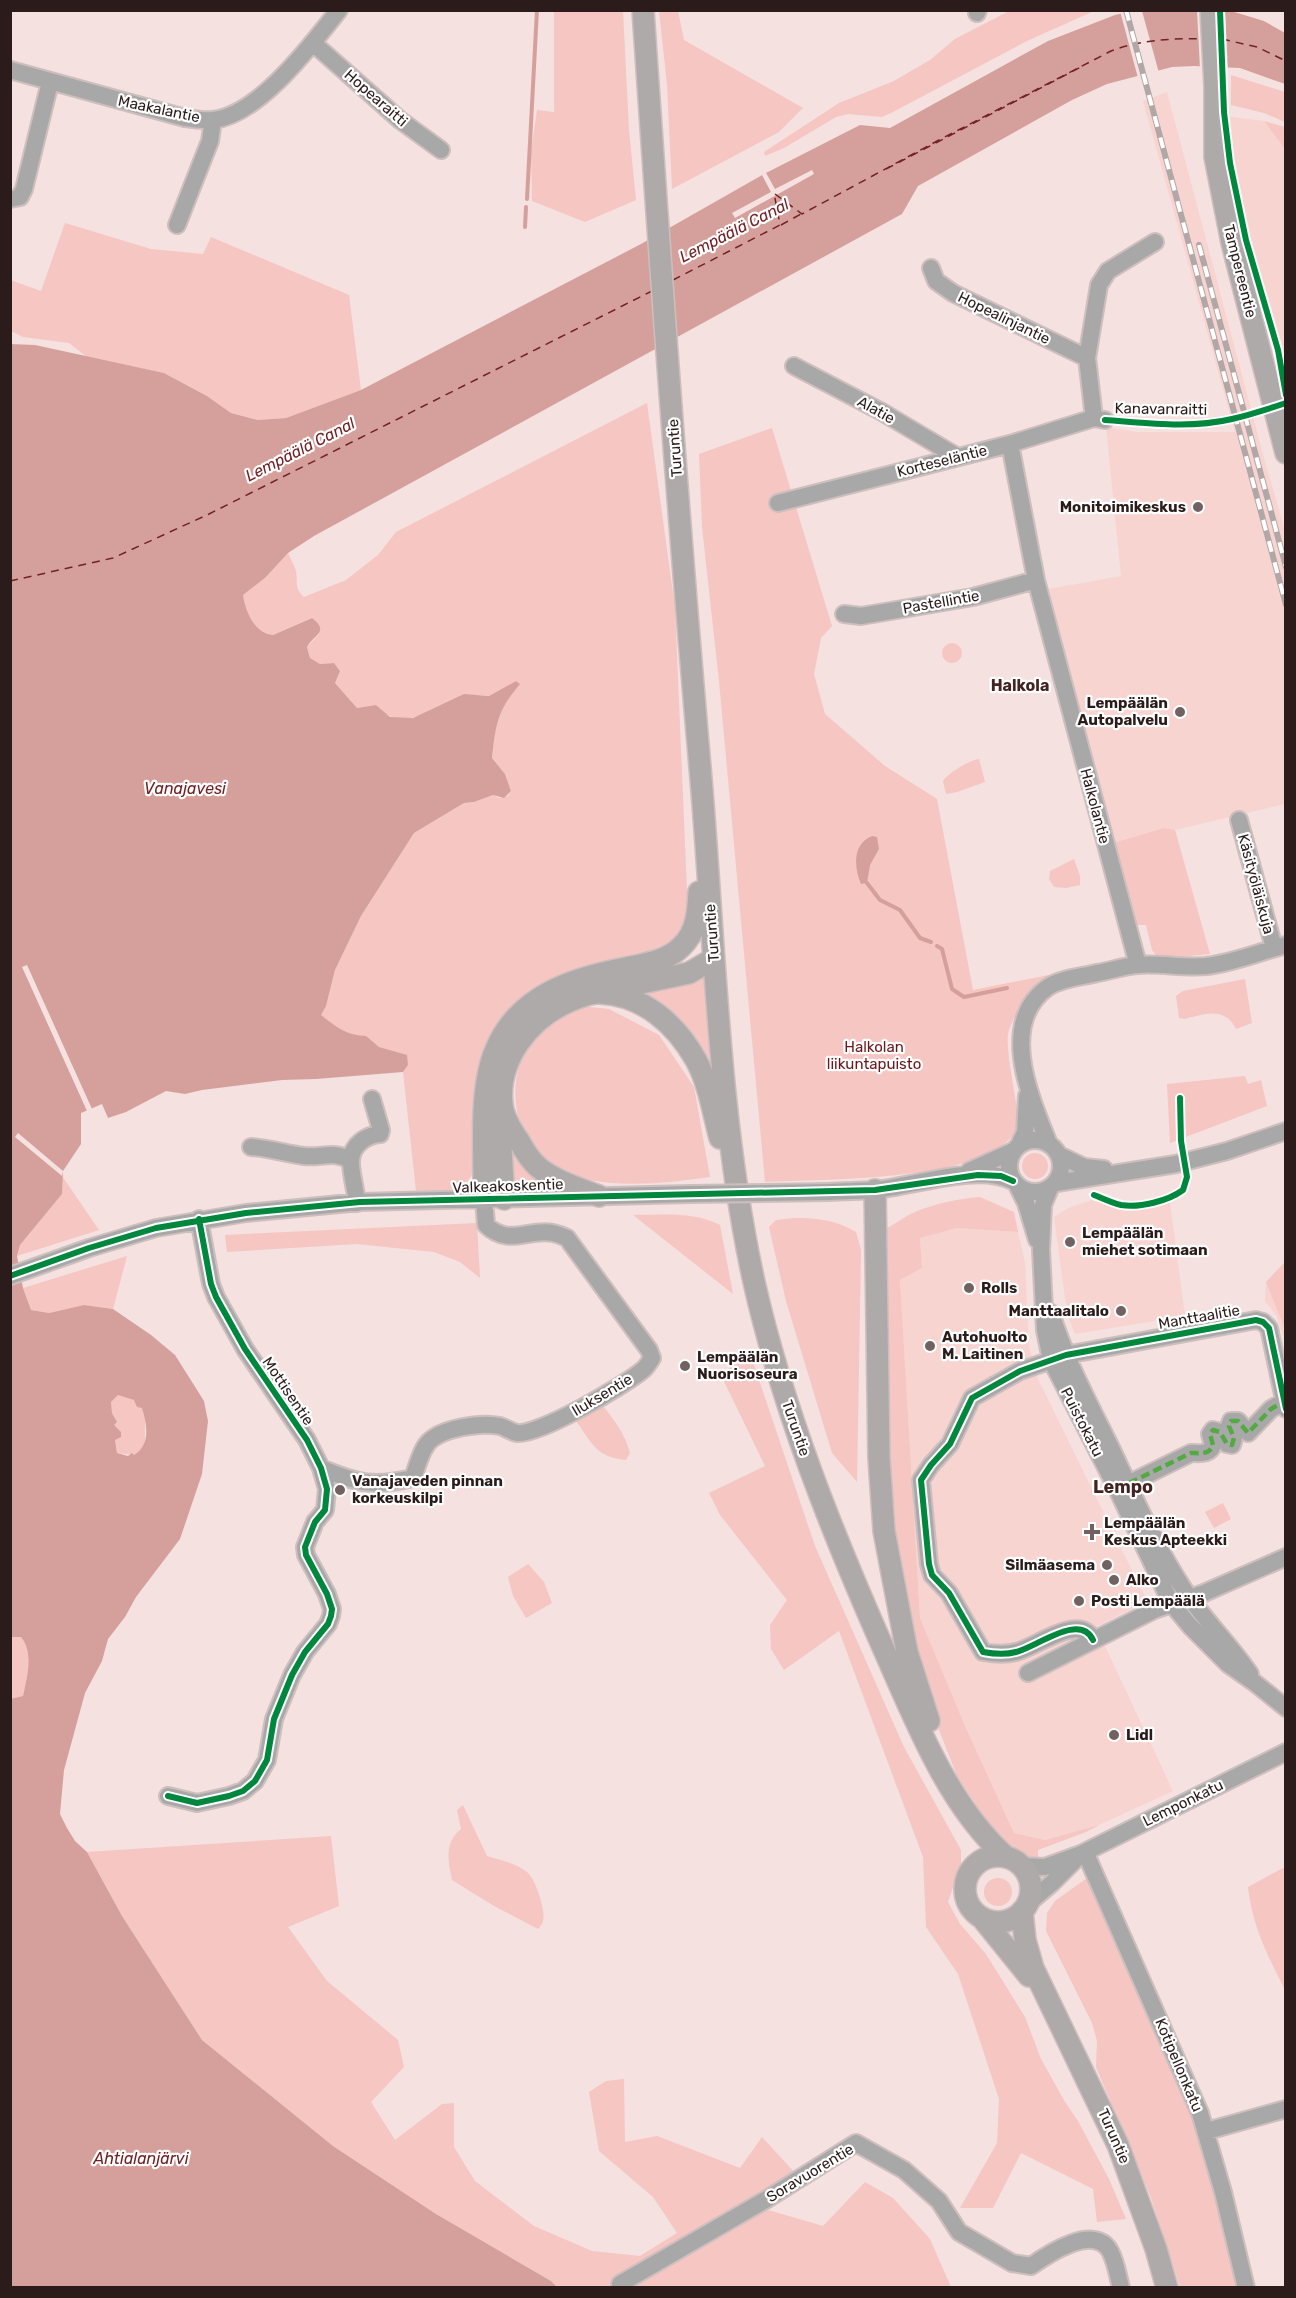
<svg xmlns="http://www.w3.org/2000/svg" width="1296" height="2298" font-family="Rubik,sans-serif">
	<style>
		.built { fill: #f8d4d1 }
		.green { fill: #f5c6c2 }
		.water { fill: #d5a09c; fill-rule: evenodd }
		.pier { fill: #f4e1e0 }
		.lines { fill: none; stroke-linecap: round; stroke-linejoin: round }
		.stream { stroke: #d5a09c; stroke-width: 4 }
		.ferry { stroke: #732123; stroke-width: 1.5; stroke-dasharray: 8 6; stroke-linecap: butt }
		.minor-casing { stroke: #cebfbe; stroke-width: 20 }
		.major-casing { stroke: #cebfbe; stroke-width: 24 }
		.minor { stroke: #a8a8a9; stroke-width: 16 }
		.major { stroke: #aeaaaa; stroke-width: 21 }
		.rail-casing { stroke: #b0a7a6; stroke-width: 6 }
		.rail { stroke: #fff; stroke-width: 4; stroke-dasharray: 11; stroke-linecap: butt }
		.minor-bridge-casing { stroke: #cebfbe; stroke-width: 20; stroke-linecap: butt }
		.minor-bridge { stroke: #a8a8a9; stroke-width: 16 }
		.quiet { stroke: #54a943; stroke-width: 4.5; stroke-dasharray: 9 4.5; stroke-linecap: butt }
		.cycleway-casing { stroke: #fff; stroke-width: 10 }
		.cycleway { stroke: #00873e; stroke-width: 6 }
		.poi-dot { fill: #716160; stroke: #fff; stroke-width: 2 }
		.labels { text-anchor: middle; stroke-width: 4.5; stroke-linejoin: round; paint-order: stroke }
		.street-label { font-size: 15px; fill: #2b1c1b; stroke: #fff }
		.poi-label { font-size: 15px; font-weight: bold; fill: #2b1c1b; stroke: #fff; text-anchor: start }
		.park-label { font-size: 15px; fill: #69181b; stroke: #fff }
		.water-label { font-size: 16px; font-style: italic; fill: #732123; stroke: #fff }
		.neighbourhood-label { font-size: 16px; font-weight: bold; fill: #432422; stroke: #fff }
		.quarter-label { font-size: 18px; font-weight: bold; fill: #432422; stroke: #fff }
	</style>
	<rect width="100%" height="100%" fill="#f4e1e0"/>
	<!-- built -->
	<path class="built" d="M1167 92 1264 458 1285 530V804L1175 830 1164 828 1113 843 1043 590 1121 576 1106 427 1137 432H1235L1143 101Z
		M1224 116 1264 121 1285 149V372L1281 371 1278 350 1246 240 1230 163Z
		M1092 1200 1123 1209H1142L1170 1202 1185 1316 1075 1334 1067 1313 1054 1217 1068 1208Z
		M957 1228 1018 1232 1025 1263 1029 1346 1038 1379 1147 1601 1096 1627 1173 1791 1099 1825 1045 1840 1014 1833 965 1726 920 1618 900 1280 922 1268 920 1238Z
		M1285 1262V1342L1276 1315 1265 1301 1266 1282Z"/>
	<!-- green -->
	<path class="green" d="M1011 10 1094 11 1027 41 893 112 882 117 848 114 836 117 784 148 765 156 764 152 839 103 894 81 930 60 955 39Z
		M554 11H623L629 130 636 200 585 222 532 201 531 152 537 110 554 112Z
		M659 11H678L684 40 803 108 779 132 672 189 667 84Z
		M1231 75 1285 92V122L1264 113 1231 105Z
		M1264 121 1285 127V149Z
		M65 223 151 249 203 254 211 237 349 295 361 390 286 418 259 420 231 413 207 396 164 373 87 357 69 343 23 337 11 331 10 280 41 291Z
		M647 403 675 608 688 914C685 921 683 930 678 935 664 951 639 954 620 959 550 976 496 998 477 1074 472 1098 475 1141 476 1166 473 1171 471 1179 466 1183 455 1193 430 1190 416 1191L403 1072 408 1065 406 1056 379 1047 366 1037C347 1036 335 1026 320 1015L326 1006 335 970 361 916 414 833 464 803 474 802 493 795 499 798 508 796 511 791 505 774 492 758C496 724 497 711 519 684L516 681 489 696C455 688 423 727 392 717 386 715 381 709 376 705L357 708 335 683 340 671 334 663 320 664 310 658 307 647 319 634 311 618 273 635C255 634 245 611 242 595L266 577 288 553C290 558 294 565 296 571 298 583 294 588 304 597L346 580 378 555 396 532Z
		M772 428 832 626 821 638 814 674 825 714 885 766 937 799 973 990 1064 972C1055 977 1044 981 1036 987 1027 995 1010 1022 1008 1034 1006 1049 1013 1081 1015 1097 1017 1108 1020 1123 1014 1133 986 1182 818 1179 765 1182L719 681 702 527 699 454Z
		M942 653a10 10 0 1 1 20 0a10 10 0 1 1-20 0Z
		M979 759 985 782 957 792 946 794 943 781C948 773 970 760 979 759Z
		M1164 828 1175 830 1210 954 1159 959 1152 950 1146 925H1134L1113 843Z
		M1074 859 1080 876V885L1066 888 1054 887 1049 879 1050 871Z
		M704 977 711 1077 623 991Z
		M1245 979 1252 1023 1236 1029C1225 1006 1204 1014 1184 1019L1179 1018 1176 996 1183 991Z
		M581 1006 609 1009 659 1035 694 1087 710 1177C661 1184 599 1191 554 1168 513 1146 504 1078 530 1043 543 1025 562 1014 581 1006Z
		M1245 1076 1248 1084 1261 1080 1267 1106 1170 1143 1167 1084Z
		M507 1128 556 1189H509Z
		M1022 1166a13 13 0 1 1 26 0a13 13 0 1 1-26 0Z
		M62 1176 99 1230 17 1256 20 1245 62 1194Z
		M980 1197 1014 1212 1018 1232 957 1228 920 1238 922 1268 900 1280 920 1618 965 1726 1014 1833 1045 1840 1099 1825 1086 1832 1038 1850V1864L1021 1859 1010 1852 986 1820 957 1776 939 1730 912 1638 892 1520 882 1230C894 1226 903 1217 915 1212 937 1203 957 1199 980 1197Z
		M633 1215C663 1215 693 1211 720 1225L733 1294Z
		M794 1218C817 1218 836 1220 856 1232L861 1250 857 1482 832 1453 786 1301 769 1227 776 1220Z
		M477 1223 480 1278 460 1262 434 1252 357 1244 227 1252 225 1235Z
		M127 1256 113 1309 84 1305 49 1313 31 1310 23 1288Z
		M1285 1262V1329L1266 1282Z
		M751 1356 815 1546 904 1747 961 1850V1864L948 1902 960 1924 986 1954 1025 2017 1041 2059 1065 2102 1078 2121 1109 2179 1126 2219 1097 2222 1093 2189 1021 2153 993 2208H960L997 2143 999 2099 958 1974 926 1927 923 1857 839 1631 784 1670 771 1649 770 1625 787 1600 720 1515 709 1493 765 1466 720 1373Z
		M118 1395C127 1397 138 1399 143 1408 146 1414 145 1421 145 1427 144 1440 149 1446 134 1455L117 1453 113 1425 115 1418 112 1413 111 1402Z
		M603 1406C615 1421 625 1434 630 1453L626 1460C596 1457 593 1444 576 1421Z
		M1223 1503 1231 1519 1214 1528 1205 1512Z
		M528 1564 544 1582 552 1603 526 1618 513 1596 508 1577Z
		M10 1637H21C34 1653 27 1677 23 1696L11 1699Z
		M463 1805 487 1856C500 1860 515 1863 527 1872 535 1878 546 1910 543 1921 543 1923 540 1927 538 1929L494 1906 452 1880C448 1860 444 1843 461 1829L457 1810Z
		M331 1836 339 1906 288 1927 327 1981 398 2040 404 2067 371 2102 395 2140 442 2104 454 2103V2147L475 2181 534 2226 592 2251 640 2256 677 2233 653 2197 599 2151 589 2092 606 2081 624 2079 625 2142 657 2136 740 2168 762 2137 796 2174 768 2210 823 2226 865 2182 893 2198 930 2239 951 2287H557L551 2281 436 2214 333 2146 202 2040 122 1916 87 1852Z
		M1283 1868 1286 1869 1285 1990C1268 1957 1252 1925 1248 1887Z
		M1087 1878 1199 2133 1238 2287H1180L1151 2198 1096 2067 1097 2041 1092 2023 1046 1931 1047 1913 1055 1901Z
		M984 1892a14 14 0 1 1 28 0a14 14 0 1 1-28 0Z"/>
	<!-- water -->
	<path class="water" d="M1135 10 1231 11 1264 21 1285 33V84L1240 68 1194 66 1172 67 1107 84 1072 100 918 186 902 214 314 536 288 553 266 577 243 595C245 611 255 634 273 635L312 618C330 632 314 634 307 647L310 658 320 664 334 663 340 671 335 683 357 708 376 705 390 717 413 718 464 694 489 696 516 681 520 684C497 711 496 724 492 758L505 774 511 791 504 798 493 795 474 802 464 803 414 833 361 916 335 970 326 1006 321 1015C335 1026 347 1036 366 1036L379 1047 407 1055 408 1065 403 1072 316 1079 282 1080 202 1090 185 1094 166 1091 126 1112 108 1118 102 1104 81 1113V1144L63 1171 62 1194 20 1245 17 1256 23 1288 31 1310 49 1313 84 1305 113 1309 151 1335 175 1355 204 1401 208 1421 202 1474 180 1539 136 1597 125 1617 108 1639 102 1661 85 1693 64 1770 60 1814 67 1828 75 1841 87 1852 122 1916 202 2040 333 2146 436 2214 551 2281 557 2287H11L10 1699 23 1696C27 1677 34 1653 21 1637H10V344L35 345 164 373 207 396 231 413 258 420 286 418 361 390 641 244 764 174 860 125 890 128 1048 41 1115 15ZM118 1395 134 1400 137 1407 142 1408C147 1424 151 1445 134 1455L132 1453 128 1456 117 1453 115 1440 121 1437V1432L114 1425 117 1422 112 1413 111 1402Z
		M872 836 877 837 879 849 870 865 867 883 861 884C854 868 852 844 872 836Z"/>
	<!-- pier -->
	<path class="pier" d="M1120 11H1142L1159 73 1138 78Z
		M1197 11H1225L1228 70 1200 69Z
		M812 170 814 174 735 218 732 213 771 192 761 173 765 171 775 189Z
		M27 965 92 1109 87 1111 22 967Z
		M18 1133 63 1171 62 1176 15 1137Z"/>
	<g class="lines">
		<!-- stream -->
		<path class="stream" d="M527 199 537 10
			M525 227 526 207
			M867 883 880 900 900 910 920 938 931 942
			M937 946 942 949 952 989 964 997 1007 988"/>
		<!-- ferry -->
		<path class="ferry" d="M1222 39 1257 47 1286 61
			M886 169 1081 67
			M775 194 802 214 939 140 1111 51C1140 40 1172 38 1202 39
			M781 225 801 214
			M673 280 780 225 774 193
			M10 581 113 558 209 514 652 291"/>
		<!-- minor casing -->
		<g class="minor-casing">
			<path id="minor" d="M977 13 978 10
				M313 43 400 120 441 150
				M10 70 185 118C194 119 204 121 213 120 259 115 311 45 339 10
				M10 199 20 197 24 189 50 82
				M177 225 210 141 213 120
				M931 268 936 281 953 293 1087 358 1094 418
				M1087 358 1099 285 1108 271 1155 242
				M794 366 882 412 956 456
				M1010 444 1036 580 1138 965
				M778 503 1010 444 1094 418 1105 420
				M844 614 861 616 973 597 1036 580
				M1239 820 1274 948
				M1009 1166a26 26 0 1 1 52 0a26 26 0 1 1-52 0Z
				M1049 1144C1031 1099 997 1023 1048 987 1062 978 1081 977 1097 973 1110 971 1124 966 1137 965 1158 963 1183 968 1206 966 1233 963 1259 952 1286 945
				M1019 1145 1025 1132 1027 1096
				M251 1147C270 1148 286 1154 304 1156 321 1158 336 1150 351 1161
				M1059 1155 1084 1167 1104 1169
				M969 1171 1013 1151
				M1056 1183 1176 1164 1227 1151 1286 1131
				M1018 1187 1026 1203 1037 1240
				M1050 1188 1043 1205 1041 1250 1045 1330 1051 1360 1117 1489 1171 1603 1190 1626 1228 1664 1255 1683 1286 1708
				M829 1192C844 1191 860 1191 875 1190 915 1186 977 1163 1013 1181
				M357 1203C356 1191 350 1170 351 1160 352 1145 366 1135 380 1134L381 1130 372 1099
				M10 1276 89 1248 156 1228 246 1213 360 1202 690 1194
				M1051 1313C1066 1361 1090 1405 1112 1450 1134 1497 1155 1545 1183 1588 1203 1619 1230 1644 1250 1674
				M321 1468C358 1484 374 1487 413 1478 417 1467 420 1453 427 1444 439 1428 481 1422 500 1426 506 1428 512 1432 517 1433 538 1436 627 1384 644 1369 647 1366 650 1361 652 1358L649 1350 567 1238C563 1236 558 1234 553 1233 528 1228 509 1247 486 1225L484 1199
				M1118 1489 1191 1453C1199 1453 1210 1455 1213 1445L1210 1434 1213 1430 1220 1432 1227 1444 1232 1445 1234 1438 1229 1426 1231 1421H1238L1248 1433 1271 1409 1283 1402
				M1093 1640C1080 1612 1037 1647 1016 1652 1005 1655 994 1654 983 1652L949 1593 932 1575 929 1564 921 1480 931 1465 950 1444 972 1398 1020 1371 1066 1355 1256 1320 1263 1322 1269 1328 1286 1409
				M1028 1673 1154 1610 1204 1593 1286 1557
				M168 1796 197 1803 229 1796 243 1791 255 1781 267 1760 274 1719 292 1675 305 1652 328 1624 331 1616 332 1609 327 1594 306 1555 305 1547 315 1522 325 1510 327 1489 321 1468 307 1440 245 1349 216 1297 211 1284 199 1219
				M1085 1852 1200 2113 1223 2192 1246 2288
				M1021 1866 1045 1867 1081 1854 1286 1752
				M1026 1905 1052 1883 1076 1859
				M1207 2131 1286 2109
				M620 2284 767 2199 856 2143 904 2170 939 2201 959 2232 1012 2263 1031 2266C1048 2254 1095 2223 1110 2251 1116 2262 1118 2276 1121 2288"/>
		</g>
		<!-- major casing -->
		<g class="major-casing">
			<path id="major" d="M643 10C660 263 678 515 700 767 715 938 717 1113 754 1282 783 1410 832 1532 885 1652 916 1722 948 1805 1006 1857
				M1211 10 1215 86V157L1232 243 1286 453
				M608 990 689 973 713 959
				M502 1113 500 1132 504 1199
				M875 1190 879 1458 884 1531 907 1652 929 1721
				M599 1196C578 1188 555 1181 538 1167 530 1160 524 1150 519 1141 512 1131 503 1116 502 1104 497 1059 530 1018 570 1001 579 997 590 992 600 993 643 995 676 1024 696 1060 709 1084 713 1112 720 1138
				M484 1199C485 1154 478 1090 496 1049 519 995 573 978 626 968 645 964 667 961 681 947 697 932 698 912 699 892
				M965 1889a33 33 0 1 1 66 0a33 33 0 1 1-66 0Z
				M1022 1911 1025 1940 1033 1968 1118 2145 1156 2249 1167 2288
				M982 1918 1029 1976"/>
		</g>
		<!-- minor -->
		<use href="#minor" class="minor"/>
		<!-- major -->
		<use href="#major" class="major"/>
		<!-- rail casing -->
		<g class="rail-casing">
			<path id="rail" d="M1126 10 1286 605
				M1199 245 1286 567"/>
		</g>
		<!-- rail -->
		<use href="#rail" class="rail"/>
		<!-- minor-bridge casing -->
		<g class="minor-bridge-casing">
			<path id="minor-bridge" d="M690 1194 829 1192"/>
		</g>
		<!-- minor-bridge -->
		<use href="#minor-bridge" class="minor-bridge"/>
		<!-- quiet -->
		<path class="quiet" d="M1117 1489 1191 1453C1199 1453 1210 1455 1213 1445L1210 1434 1213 1430 1220 1432 1227 1444 1232 1445 1234 1438 1229 1426 1231 1421H1238L1248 1433 1271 1409 1283 1402"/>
		<!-- cycleway casing -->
		<g class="cycleway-casing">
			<path id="cycleway" d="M1220 10 1224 112 1230 163 1246 240 1278 350 1286 395
				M1105 420C1147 423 1190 429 1232 419 1250 415 1268 409 1286 403
				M1094 1195C1102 1198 1112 1203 1121 1205 1140 1208 1168 1201 1183 1190L1187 1177 1181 1141 1180 1098
				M10 1276 89 1248 156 1228 246 1213 360 1202 875 1190 978 1175 1001 1176 1013 1181
				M1093 1640C1080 1612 1037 1647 1016 1652 1005 1655 994 1654 983 1652L949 1593 932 1575 929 1564 921 1480 931 1465 950 1444 972 1398 1020 1371 1066 1355 1256 1320 1263 1322 1269 1328 1286 1409
				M168 1796 197 1803 229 1796 243 1791 255 1781 267 1760 274 1719 292 1675 305 1652 328 1624 331 1616 332 1609 327 1594 306 1555 305 1547 315 1522 325 1510 327 1489 321 1468 307 1440 245 1349 216 1297 211 1284 199 1219"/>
		</g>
		<!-- cycleway -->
		<use href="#cycleway" class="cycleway"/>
	</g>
	<!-- markers -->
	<g class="poi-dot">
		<circle cx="1198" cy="507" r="6"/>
		<circle cx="1180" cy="712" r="6"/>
		<circle cx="1070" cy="1242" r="6"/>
		<circle cx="969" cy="1288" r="6"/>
		<circle cx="1121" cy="1311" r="6"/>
		<circle cx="930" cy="1346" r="6"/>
		<circle cx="685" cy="1366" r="6"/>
		<circle cx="340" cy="1490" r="6"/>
		<path d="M1089 1523h6v6h6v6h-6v6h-6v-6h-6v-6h6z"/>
		<circle cx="1107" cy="1565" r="6"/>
		<circle cx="1114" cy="1580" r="6"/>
		<circle cx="1079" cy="1601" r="6"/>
		<circle cx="1114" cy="1735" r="6"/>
	</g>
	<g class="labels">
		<!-- street labels -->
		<g class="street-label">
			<text transform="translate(376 98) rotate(41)" y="5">Hopearaitti</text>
			<text transform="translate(159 109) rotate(12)" y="5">Maakalantie</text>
			<text transform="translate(1240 271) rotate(76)" y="5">Tampereentie</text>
			<text transform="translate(1004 318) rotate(26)" y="5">Hopealinjantie</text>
			<text transform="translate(1161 409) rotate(1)" y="5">Kanavanraitti</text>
			<text transform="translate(876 410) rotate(29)" y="5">Alatie</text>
			<text transform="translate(675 448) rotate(-94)" y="5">Turuntie</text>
			<text transform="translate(942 461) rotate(-14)" y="5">Korteseläntie</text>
			<text transform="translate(941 602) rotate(-10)" y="5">Pastellintie</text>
			<text transform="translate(1095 806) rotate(75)" y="5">Halkolantie</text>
			<text transform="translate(1256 884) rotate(75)" y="5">Käsityöläiskuja</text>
			<text transform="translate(712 933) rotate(-94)" y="5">Turuntie</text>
			<text transform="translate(508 1186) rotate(-2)" y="5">Valkeakoskentie</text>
			<text transform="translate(1199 1317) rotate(-10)" y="5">Manttaalitie</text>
			<text transform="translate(288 1391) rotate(56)" y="5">Mottisentie</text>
			<text transform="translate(602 1395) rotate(-31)" y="5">Iluksentie</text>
			<text transform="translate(1082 1422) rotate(63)" y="5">Puistokatu</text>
			<text transform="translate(796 1428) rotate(71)" y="5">Turuntie</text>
			<text transform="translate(1183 1803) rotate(-26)" y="5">Lemponkatu</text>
			<text transform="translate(1179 2065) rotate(67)" y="5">Kotipellonkatu</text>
			<text transform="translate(1114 2136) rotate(66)" y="5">Turuntie</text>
			<text transform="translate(810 2173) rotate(-31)" y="5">Soravuorentie</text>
		</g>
		<!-- poi labels -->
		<g class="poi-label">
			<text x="1186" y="512" text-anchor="end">Monitoimikeskus</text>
			<text x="1168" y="708" text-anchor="end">Lempäälän<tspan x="1168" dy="17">Autopalvelu</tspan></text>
			<text x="1082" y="1238">Lempäälän<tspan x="1082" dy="17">miehet sotimaan</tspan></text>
			<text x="981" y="1293">Rolls</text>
			<text x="1109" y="1316" text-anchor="end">Manttaalitalo</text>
			<text x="942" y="1342">Autohuolto<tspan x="942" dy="17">M. Laitinen</tspan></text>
			<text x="697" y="1362">Lempäälän<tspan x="697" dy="17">Nuorisoseura</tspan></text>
			<text x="352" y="1486">Vanajaveden pinnan<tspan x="352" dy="17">korkeuskilpi</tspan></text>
			<text x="1104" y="1528">Lempäälän<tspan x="1104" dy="17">Keskus Apteekki</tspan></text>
			<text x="1095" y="1570" text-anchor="end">Silmäasema</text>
			<text x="1126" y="1585">Alko</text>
			<text x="1091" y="1606">Posti Lempäälä</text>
			<text x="1126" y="1740">Lidl</text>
		</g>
		<!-- park labels -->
		<g class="park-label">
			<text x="874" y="1052">Halkolan<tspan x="874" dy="17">liikuntapuisto</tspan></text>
		</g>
		<!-- water labels -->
		<g class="water-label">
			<text transform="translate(734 230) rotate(-27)" y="6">Lempäälä Canal</text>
			<text transform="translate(300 449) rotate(-27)" y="6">Lempäälä Canal</text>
			<text x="185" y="794">Vanajavesi</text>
			<text x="141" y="2164">Ahtialanjärvi</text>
		</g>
		<!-- neighbourhood labels -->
		<g class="neighbourhood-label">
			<text x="1020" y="691">Halkola</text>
		</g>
		<!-- quarter labels -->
		<g class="quarter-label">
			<text x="1123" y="1493">Lempo</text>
		</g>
	</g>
	<!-- border -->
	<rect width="1296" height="2298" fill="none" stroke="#2b1c1b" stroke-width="24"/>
</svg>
